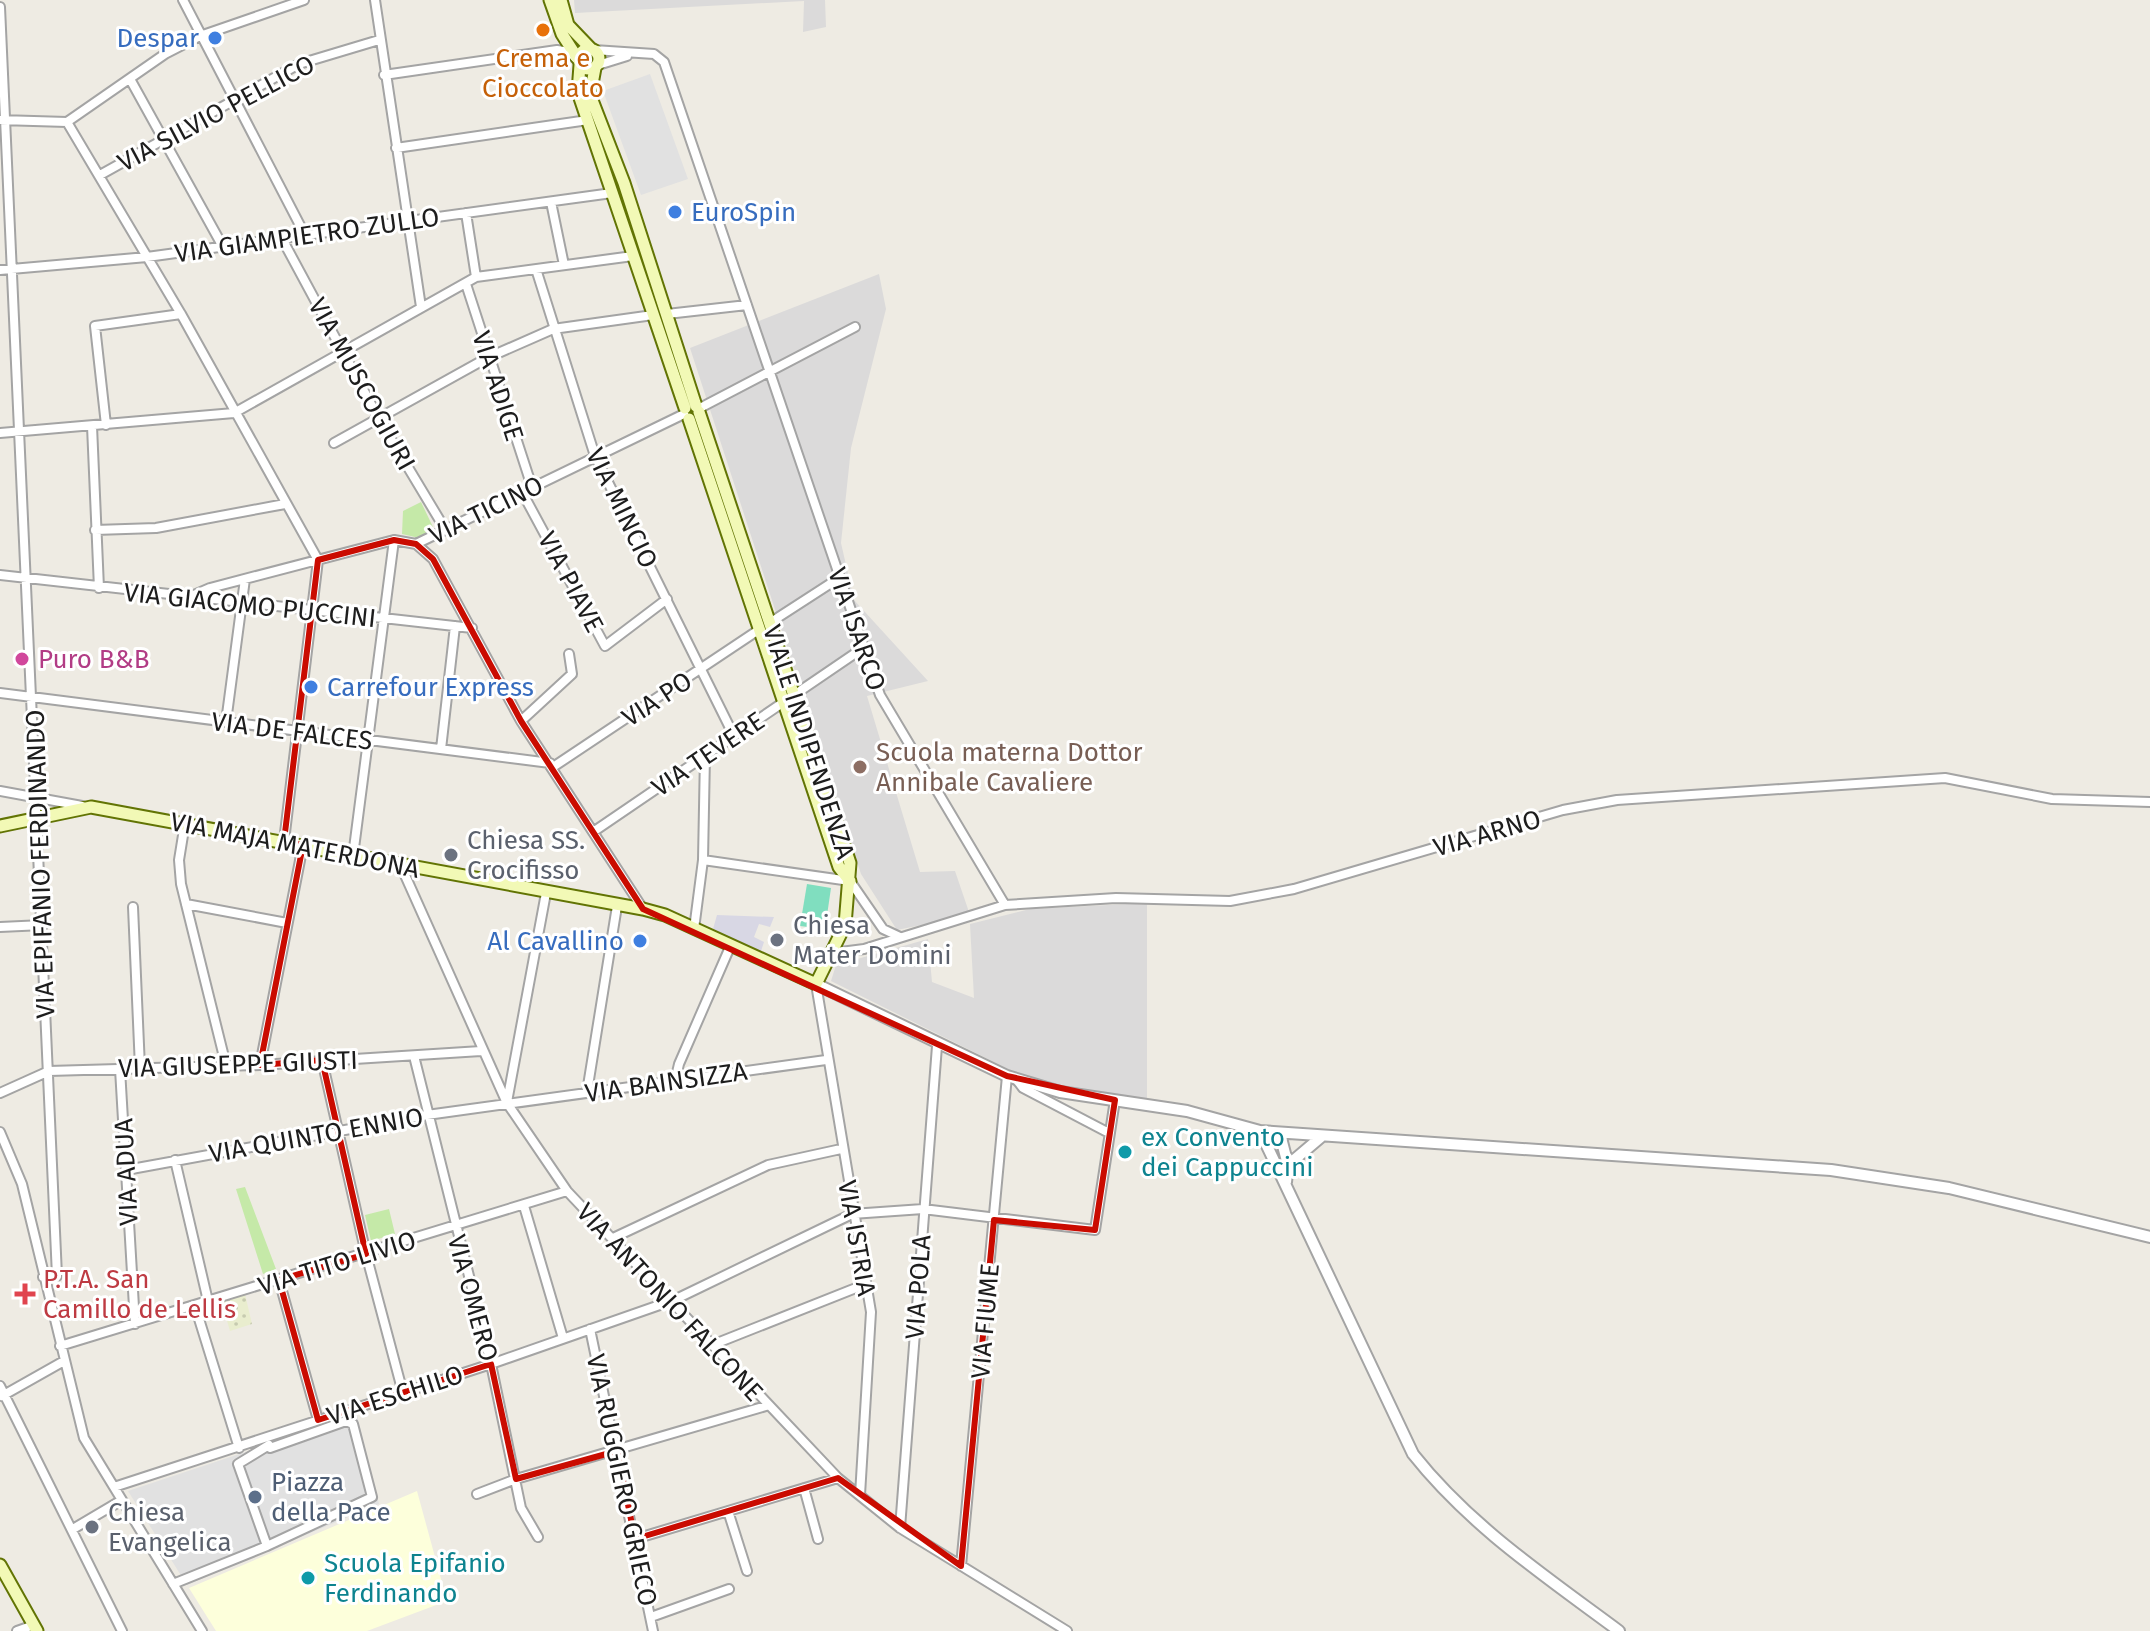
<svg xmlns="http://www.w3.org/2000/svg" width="2150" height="1631" font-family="'Fira Sans',sans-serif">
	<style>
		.residential { fill: #dbdada }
		.education { fill: #fdffdb }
		.farmland { fill: url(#farmland-dots) }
		.grass { fill: #c5e9a8 }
		.pitch { fill: #80debf }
		.parking { fill: #e1e1e1 }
		.plaza { fill: #d8d7e4 }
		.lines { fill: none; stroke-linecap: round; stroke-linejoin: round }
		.minor-casing { stroke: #a4a4a4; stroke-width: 12 }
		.tertiary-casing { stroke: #a4a4a4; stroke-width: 14 }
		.secondary-casing { stroke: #627404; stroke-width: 15 }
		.minor { stroke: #fff; stroke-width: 8 }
		.tertiary { stroke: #fff; stroke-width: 10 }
		.secondary { stroke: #f2f9b6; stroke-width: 11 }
		.marked { fill: none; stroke: #ca0b00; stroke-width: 6; stroke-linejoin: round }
		.food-dot { fill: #e8710a; stroke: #fff; stroke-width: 3 }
		.shop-dot { fill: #3f7fe0; stroke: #fff; stroke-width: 3 }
		.hotel-dot { fill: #d1479c; stroke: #fff; stroke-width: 3 }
		.education-dot { fill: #8d6e63; stroke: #fff; stroke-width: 3 }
		.worship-dot { fill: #6b7280; stroke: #fff; stroke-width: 3 }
		.culture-dot { fill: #0f9aa8; stroke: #fff; stroke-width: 3 }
		.health-dot { fill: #e0444e; stroke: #fff; stroke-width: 3 }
		.service-dot { fill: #5c6f8a; stroke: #fff; stroke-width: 3 }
		.labels { text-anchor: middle; stroke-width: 6; stroke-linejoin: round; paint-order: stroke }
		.shop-label { font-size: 26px; fill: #366cbe; stroke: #fff; text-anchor: end }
		.food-label { font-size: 26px; fill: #c56008; stroke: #fff }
		.street-label { font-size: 26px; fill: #1d1d1d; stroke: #fff }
		.hotel-label { font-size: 26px; fill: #b23c85; stroke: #fff; text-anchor: start }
		.education-label { font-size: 26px; fill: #785e54; stroke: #fff; text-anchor: start }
		.worship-label { font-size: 26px; fill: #5b616d; stroke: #fff; text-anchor: start }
		.culture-label { font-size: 26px; fill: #0d838f; stroke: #fff; text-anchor: start }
		.health-label { font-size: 26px; fill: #be3a42; stroke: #fff; text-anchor: start }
		.service-label { font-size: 26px; fill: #4e5e75; stroke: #fff; text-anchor: start }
	</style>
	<defs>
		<pattern id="farmland-dots" width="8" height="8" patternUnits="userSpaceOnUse" patternTransform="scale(2)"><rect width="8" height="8" fill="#e9edce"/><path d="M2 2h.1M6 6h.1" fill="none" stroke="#c7cbb0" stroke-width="1.8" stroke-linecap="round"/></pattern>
	</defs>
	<rect width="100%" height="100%" fill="#eeebe3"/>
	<!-- residential -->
	<path class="residential" d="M574 0H825L826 27 803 32 804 1 575 13Z
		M879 274 886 309 851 448 841 543 854 600 928 681 867 696 920 872 955 871 970 915 897 930 861 874 690 348Z
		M1147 903V1100L1060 1086 1010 1070 831 981 836 965 928 939 932 982 974 998 970 924 1030 909Z"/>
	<!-- education -->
	<path class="education" d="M417 1491 447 1601 367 1631H216L189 1588Z"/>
	<!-- farmland -->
	<path class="farmland" d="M245 1294 252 1324 230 1331 221 1300Z"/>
	<!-- grass -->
	<path class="grass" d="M421 502 433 527 419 538 402 534 403 511Z
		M245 1187 276 1269 263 1274 236 1189Z
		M389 1209 395 1234 371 1241 365 1215Z"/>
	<!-- pitch -->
	<path class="pitch" d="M807 884 831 888 825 929 800 926Z"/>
	<!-- parking -->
	<path class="parking" d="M650 74 688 179 641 195 603 91Z
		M357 1415 379 1504 187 1585 128 1491Z"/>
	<!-- plaza -->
	<path class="plaza" d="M717 915 774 917 770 927 759 924 754 937 764 942 760 954 713 929Z"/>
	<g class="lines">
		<!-- minor casing -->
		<g class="minor-casing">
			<path id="minor" d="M183 0 305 235
				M375 0 421 307
				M0 7 57 1276 43 1277
				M594 50 654 54 664 62 880 695 1005 905
				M598 65 627 56
				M384 75 557 50 570 52 575 58
				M130 79 222 245
				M0 120 67 122
				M67 122 181 314 318 560
				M67 122 165 54 200 36 304 0
				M396 148 588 120
				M100 175 299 64 379 40
				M551 202 564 265
				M466 213 476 277
				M281 237 379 419 445 529
				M536 269 595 456 734 736
				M0 270 147 257 612 193
				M466 284 532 487
				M667 314 747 305
				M698 409 855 327
				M106 425 95 326 181 314
				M92 426 99 588
				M0 433 234 413 476 277 633 256
				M334 443 487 358 553 329 653 315
				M522 492 605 646 667 599
				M95 530 156 528 285 504
				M416 544 433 559 521 721 643 909
				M0 575 472 628
				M187 598 210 588 394 540 416 544 684 414
				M771 622 839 578
				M0 693 550 763
				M521 721 572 674 569 654
				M226 722 245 579
				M441 749 455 626
				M553 767 760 629
				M0 791 82 806
				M185 823 179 860 181 884 226 1065
				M593 832 863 648
				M284 841 318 560
				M353 856 394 540
				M703 860 850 881 883 929 900 937
				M400 864 507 1103 567 1191 838 1478 900 1528 1067 1631
				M186 904 287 923
				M133 907 140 1068
				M0 927 43 925
				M694 929 703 860 705 755
				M833 953 864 949 1005 905 1116 898 1230 901 1294 889 1563 810 1617 800 1945 778 2052 799 2150 802
				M816 984 871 1312 860 1495
				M414 1056 491 1364 521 1508 538 1537
				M322 1060 366 1254 403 1393
				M260 1065 303 845
				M120 1069 135 1324
				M1016 1079 1023 1088 1109 1133
				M675 1081 679 1064 730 947
				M587 1092 617 906
				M0 1093 49 1071 260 1065 481 1051
				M507 1102 546 893
				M0 1132 22 1184 84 1438 202 1631
				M175 1160 208 1301
				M126 1170 427 1115 826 1060
				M524 1206 563 1338
				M613 1238 768 1165 841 1149
				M279 1280 318 1420
				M195 1306 239 1448
				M590 1329 653 1631
				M712 1345 866 1284
				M60 1346 567 1191
				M0 1386 122 1631
				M2 1396 64 1361
				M114 1487 491 1364 674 1300 852 1214 923 1209 1095 1230 1115 1100
				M804 1488 818 1539
				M477 1494 516 1479 766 1406
				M728 1511 747 1571
				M900 1528 937 1046
				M73 1529 122 1500
				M635 1539 838 1478
				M267 1546 372 1497 353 1424 346 1421 270 1448
				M961 1566 1007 1076
				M173 1584 267 1546 238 1464 269 1445
				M651 1617 729 1589
				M17 1631 34 1625"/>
		</g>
		<!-- tertiary casing -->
		<g class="tertiary-casing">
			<path id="tertiary" d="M816 984 1007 1076 1060 1092 1187 1111 1260 1131 1831 1170 1949 1188 2150 1237
				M1260 1131 1413 1454C1470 1526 1545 1576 1619 1631
				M1280 1134 1288 1165
				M1286 1182 1288 1165 1321 1137"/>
		</g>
		<!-- secondary casing -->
		<g class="secondary-casing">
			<path id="secondary" d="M550 0 562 34 578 59
				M561 0 568 25 591 49
				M579 59a10 10 0 1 1 20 0a10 10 0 1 1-20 0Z
				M580 65 578 92 685 408
				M595 68 590 95 624 183 696 406
				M689 419 839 867 850 881
				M0 826 91 807 643 909 665 915 816 984 845 925 850 863 699 412
				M0 1565 37 1631"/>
		</g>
		<!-- minor -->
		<use href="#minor" class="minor"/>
		<!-- tertiary -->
		<use href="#tertiary" class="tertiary"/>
		<!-- secondary -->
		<use href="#secondary" class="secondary"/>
	</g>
	<!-- marked area -->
	<path class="marked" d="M394 540 416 544 433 559 521 721 643 909 1007 1076 1115 1100 1095 1230 994 1220 961 1566 838 1478 635 1539 617 1451 516 1479 491 1364 318 1420 279 1280 366 1254 322 1060 260 1065 303 845 284 841 318 560Z"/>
	<!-- markers -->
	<circle class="food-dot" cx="543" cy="30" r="8"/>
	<g class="shop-dot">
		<circle cx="215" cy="38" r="8"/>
		<circle cx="675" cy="212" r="8"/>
		<circle cx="311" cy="687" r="8"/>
		<circle cx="640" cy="941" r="8"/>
	</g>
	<circle class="hotel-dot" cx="22" cy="659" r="8"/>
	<circle class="education-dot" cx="860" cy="767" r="8"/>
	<g class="worship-dot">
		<circle cx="451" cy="855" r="8"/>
		<circle cx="777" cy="940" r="8"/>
		<circle cx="92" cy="1527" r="8"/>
	</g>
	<g class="culture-dot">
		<circle cx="1125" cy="1152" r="8"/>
		<circle cx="308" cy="1578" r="8"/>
	</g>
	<path class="health-dot" d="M21 1282h8v8h8v8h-8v8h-8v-8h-8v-8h8z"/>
	<circle class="service-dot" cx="255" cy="1497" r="8"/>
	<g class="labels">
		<!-- shop labels -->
		<g class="shop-label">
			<text x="199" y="47">Despar</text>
			<text x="691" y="221" text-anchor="start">EuroSpin</text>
			<text x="327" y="696" text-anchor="start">Carrefour Express</text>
			<text x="624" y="950">Al Cavallino</text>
		</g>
		<!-- food labels -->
		<g class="food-label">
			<text x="543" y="67">Crema e<tspan x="543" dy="30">Cioccolato</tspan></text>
		</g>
		<!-- street labels -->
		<g class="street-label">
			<text transform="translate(216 113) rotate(-28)" y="9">VIA SILVIO PELLICO</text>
			<text transform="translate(307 235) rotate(-8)" y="9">VIA GIAMPIETRO ZULLO</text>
			<text transform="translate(362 384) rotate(61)" y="9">VIA MUSCOGIURI</text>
			<text transform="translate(498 386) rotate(72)" y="9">VIA ADIGE</text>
			<text transform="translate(622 508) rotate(64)" y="9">VIA MINCIO</text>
			<text transform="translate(486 510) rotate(-26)" y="9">VIA TICINO</text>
			<text transform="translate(571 582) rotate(62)" y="9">VIA PIAVE</text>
			<text transform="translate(250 605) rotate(6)" y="9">VIA GIACOMO PUCCINI</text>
			<text transform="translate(857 629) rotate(71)" y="9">VIA ISARCO</text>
			<text transform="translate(657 699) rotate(-33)" y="9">VIA PO</text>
			<text transform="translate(292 731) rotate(7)" y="9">VIA DE FALCES</text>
			<text transform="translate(809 742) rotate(72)" y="9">VIALE INDIPENDENZA</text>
			<text transform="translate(708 754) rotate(-34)" y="9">VIA TEVERE</text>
			<text transform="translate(1487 833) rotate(-16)" y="9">VIA ARNO</text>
			<text transform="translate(295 845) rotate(11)" y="9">VIA MAJA MATERDONA</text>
			<text transform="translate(40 864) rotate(-92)" y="9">VIA EPIFANIO FERDINANDO</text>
			<text transform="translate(238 1064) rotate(-2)" y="9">VIA GIUSEPPE GIUSTI</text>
			<text transform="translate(666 1082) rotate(-8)" y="9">VIA BAINSIZZA</text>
			<text transform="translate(316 1135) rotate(-10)" y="9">VIA QUINTO ENNIO</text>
			<text transform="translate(126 1172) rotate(-93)" y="9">VIA ADUA</text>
			<text transform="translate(857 1238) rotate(80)" y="9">VIA ISTRIA</text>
			<text transform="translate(337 1263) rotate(-17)" y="9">VIA TITO LIVIO</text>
			<text transform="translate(918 1287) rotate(-86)" y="9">VIA POLA</text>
			<text transform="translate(473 1298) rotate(75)" y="9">VIA OMERO</text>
			<text transform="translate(670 1302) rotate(47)" y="9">VIA ANTONIO FALCONE</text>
			<text transform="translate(985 1321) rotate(-85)" y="9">VIA FIUME</text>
			<text transform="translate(395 1395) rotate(-18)" y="9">VIA ESCHILO</text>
			<text transform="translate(622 1480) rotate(78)" y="9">VIA RUGGIERO GRIECO</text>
		</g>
		<!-- hotel labels -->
		<g class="hotel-label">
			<text x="38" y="668">Puro B&amp;B</text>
		</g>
		<!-- education labels -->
		<g class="education-label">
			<text x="876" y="761">Scuola materna Dottor<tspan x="876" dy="30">Annibale Cavaliere</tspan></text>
		</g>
		<!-- worship labels -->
		<g class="worship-label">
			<text x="467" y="849">Chiesa SS.<tspan x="467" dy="30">Crocifisso</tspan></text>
			<text x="793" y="934">Chiesa<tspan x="793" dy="30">Mater Domini</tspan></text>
			<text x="108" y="1521">Chiesa<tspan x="108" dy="30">Evangelica</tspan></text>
		</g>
		<!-- culture labels -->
		<g class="culture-label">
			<text x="1141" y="1146">ex Convento<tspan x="1141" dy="30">dei Cappuccini</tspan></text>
			<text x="324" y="1572">Scuola Epifanio<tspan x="324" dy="30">Ferdinando</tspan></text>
		</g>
		<!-- health labels -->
		<g class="health-label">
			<text x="43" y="1288">P.T.A. San<tspan x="43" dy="30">Camillo de Lellis</tspan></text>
		</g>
		<!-- service labels -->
		<g class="service-label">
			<text x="271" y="1491">Piazza<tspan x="271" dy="30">della Pace</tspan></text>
		</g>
	</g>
</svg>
